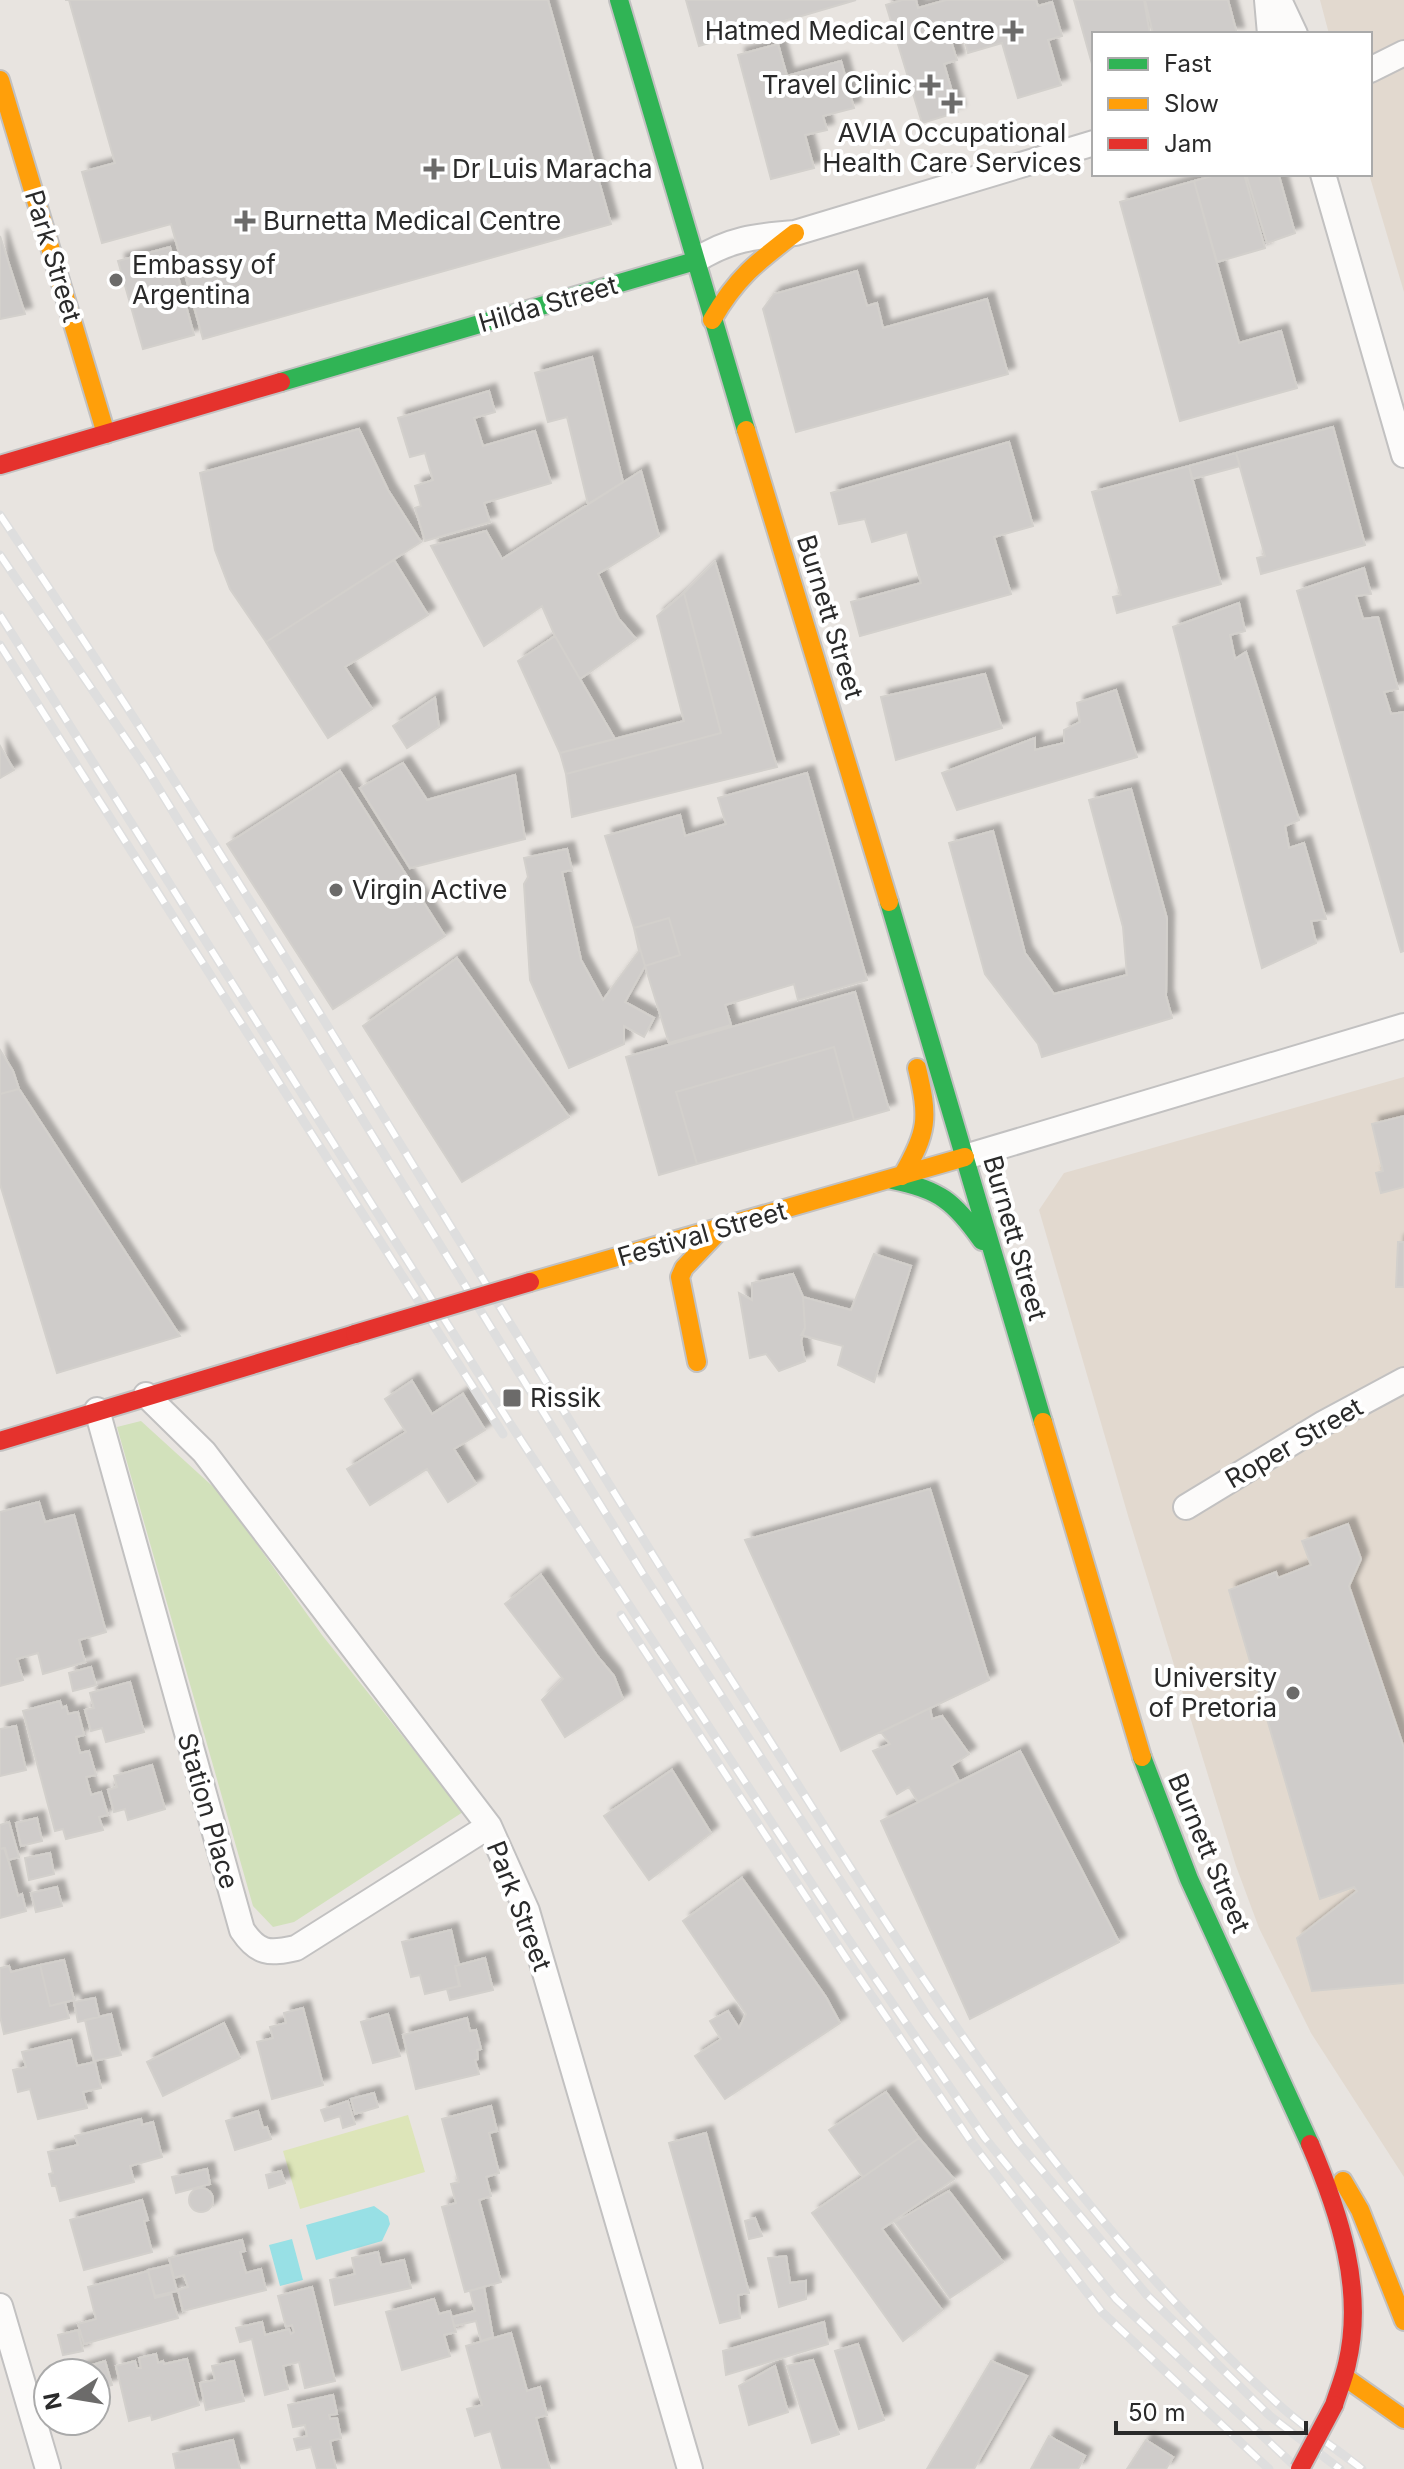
<svg xmlns="http://www.w3.org/2000/svg" width="1404" height="2469" font-family="Inter,sans-serif">
	<style>
		.education { fill: #e2d9cf }
		.green { fill: #d2e1bb }
		.pitch { fill: #dde5b9 }
		.water { fill: #98e0e5 }
		.building { fill: #cfccca; stroke: #d3d0cc; stroke-width: 2; filter: url(#shadow) }
		.lines { fill: none; stroke-linecap: round; stroke-linejoin: round }
		.street-casing { stroke: #c2c1c1; stroke-width: 28 }
		.fast-casing { stroke: #c2c1c1; stroke-width: 22 }
		.slow-casing { stroke: #c2c1c1; stroke-width: 22 }
		.jam-casing { stroke: #c2c1c1; stroke-width: 22 }
		.street { stroke: #fcfbfa; stroke-width: 24 }
		.fast { stroke: #30b455; stroke-width: 18 }
		.slow { stroke: #ff9f0a; stroke-width: 18 }
		.jam { stroke: #e5322d; stroke-width: 18 }
		.rail-casing { stroke: #dedede; stroke-width: 9 }
		.rail { stroke: #fff; stroke-width: 6; stroke-dasharray: 18; stroke-linecap: butt }
		.jam-bridge-casing { stroke: #c2c1c1; stroke-width: 22; stroke-linecap: butt }
		.jam-bridge { stroke: #e5322d; stroke-width: 18 }
		.poi-dot { fill: #6c6b6a; stroke: #fff; stroke-width: 3 }
		.labels { text-anchor: middle; stroke-width: 8; stroke-linejoin: round; paint-order: stroke }
		.poi-label { font-size: 26px; fill: #2a2a2a; stroke: #fff; text-anchor: start }
		.street-label { font-size: 26px; fill: #2a2a2a; stroke: #fff }
	</style>
	<defs>
		<filter id="shadow"><feDropShadow dx="7" dy="-7" stdDeviation="2" flood-color="#0004"/></filter>
	</defs>
	<rect width="100%" height="100%" fill="#e8e4e0"/>
	<!-- education -->
	<path class="education" d="M1320 0H1404V292L1369 174 1370 34H1329Z
		M1404 1077V2177L1311 2033 1259 1928 1236 1866 1129 1519 1039 1210 1064 1173Z"/>
	<!-- green -->
	<path class="green" d="M141 1421 220 1493 322 1635 463 1812 294 1922 273 1927 253 1906 117 1427Z"/>
	<!-- pitch -->
	<path class="pitch" d="M408 2115 425 2172 300 2209 283 2151Z"/>
	<!-- water -->
	<path class="water" d="M374 2206 388 2216 390 2224 382 2241 316 2260 306 2225Z
		M292 2239 303 2280 280 2286 269 2245Z"/>
	<!-- building -->
	<path class="building" d="M65 0H548L611 224 203 339 171 224 102 243 82 172 115 163 69 0Z
		M686 0H856L699 46Z
		M902 0H916L918 8 946 0H1036L1038 6 1052 2 1062 36 1048 40 1061 85 1018 98 1002 43 968 53 964 37 951 41 957 60 944 64 958 112 922 123 886 5Z
		M1074 0H1144L1150 34H1094V71Z
		M1145 0H1228L1237 34H1153Z
		M778 44 787 76 841 61 854 108 823 116 827 130 805 135 814 168 771 179 738 55Z
		M1219 174H1244L1265 248 1217 262 1194 181Z
		M1246 174 1279 176 1295 233 1267 243Z
		M1194 181 1239 343 1281 331 1297 388 1180 421 1120 202Z
		M0 236 25 314 0 319Z
		M170 247 194 335 143 349 118 261Z
		M857 271 867 306 877 303 883 328 987 299 1008 374 796 432 763 309 774 294Z
		M592 357 623 482 588 504 567 417 548 422 535 373Z
		M489 391 495 412 474 418 483 446 535 431 551 483 484 503 490 522 425 541 415 508 421 506 415 486 433 480 425 453 410 457 398 418Z
		M1333 427 1365 545 1261 574 1257 558 1265 556 1236 453Z
		M359 429 388 490 421 542 266 642 230 589 215 550 200 473Z
		M1009 442 1033 526 994 537 1011 594 860 636 851 602 921 583 907 532 872 542 865 519 839 524 831 493Z
		M1236 453 1240 466 1192 479 1189 466Z
		M1189 466 1221 584 1117 613 1113 597 1121 595 1092 492Z
		M641 471 659 536 598 574 618 618 636 639 580 679 555 636 542 606 484 646 431 546 486 531 502 559Z
		M394 560 428 615 345 667 372 709 328 738 266 642Z
		M715 562 777 767 572 817 566 774 721 733 684 593Z
		M1364 568 1371 594 1356 596 1363 619 1378 617 1398 689 1384 692 1391 714 1404 712V951L1401 952 1297 591Z
		M684 593 721 733 566 774 560 753 684 721 657 616Z
		M1239 603 1245 631 1230 635 1235 659 1246 652 1299 820 1285 826 1289 848 1304 843 1326 919 1311 921 1316 943 1262 968 1173 627Z
		M555 636 580 679 615 739 560 753 518 661Z
		M985 674 1002 728 896 760 881 697Z
		M1116 690 1137 757 957 810 942 773 1035 738V750L1064 743V730L1080 722 1077 703Z
		M435 698 439 727 407 748 393 726Z
		M0 746 14 770 0 778Z
		M403 763 427 800 515 775 525 839 410 868 360 788Z
		M340 771 445 936 333 1009 227 844Z
		M807 773 867 980 798 1000 794 984 725 1005 731 1025 669 1043 645 966 625 1002 654 1018 644 1037 624 1026V1044L569 1068 530 980 524 884 528 877 524 858 567 849 572 870 562 872 581 960 603 1000 639 951 634 928 605 836 680 815 685 836 726 824 718 798Z
		M1131 789 1167 919 1166 996 1172 1018 1042 1057 1038 1044 985 974 949 843 993 831 1025 953 1054 994 1127 975 1123 927 1089 800Z
		M669 918 680 955 645 966 634 928Z
		M457 958 569 1117 462 1182 363 1026Z
		M855 992 889 1110 854 1120 834 1047 676 1092 697 1164 659 1175 626 1057Z
		M834 1047 854 1120 697 1164 676 1092Z
		M0 1050 13 1071 19 1089 0 1094Z
		M19 1089 180 1336 57 1373 0 1184V1094Z
		M1404 1116V1187L1381 1193 1376 1173 1383 1171 1372 1124Z
		M1398 1242H1404V1287H1396Z
		M874 1254 911 1266 874 1382 838 1365 843 1346 801 1335 805 1328 803 1297 851 1310Z
		M793 1274 803 1297 805 1328 801 1341 805 1361 779 1371 766 1354 750 1358 739 1293 752 1300V1283Z
		M412 1381 432 1414 463 1394 485 1430 454 1449 476 1484 448 1502 427 1469 370 1505 347 1469 406 1432 385 1399Z
		M930 1489 989 1680 841 1751 745 1540Z
		M39 1502 45 1522 74 1515 106 1632 79 1640 85 1662 43 1674 38 1653 17 1659 23 1680 0 1686V1512Z
		M1348 1524 1361 1559 1349 1586 1404 1748V1983L1312 1991 1297 1938 1357 1891 1354 1887 1320 1899 1229 1590 1276 1572 1278 1578 1311 1565 1302 1541Z
		M541 1575 598 1657 614 1676 623 1699 565 1737 542 1700 563 1679 505 1604Z
		M91 1667 96 1685 73 1691 69 1673Z
		M130 1682 144 1732 106 1742 102 1728 91 1731 85 1710 94 1708 90 1693Z
		M60 1701 62 1708 66 1706 68 1714 78 1712 84 1735 76 1737 80 1753 89 1751 96 1775 86 1777 91 1795 101 1792 108 1815 99 1817 103 1830 66 1839 63 1829 55 1831 23 1711Z
		M930 1708 932 1719 942 1716 969 1754 951 1766 959 1781 918 1802 909 1787 897 1794 873 1751 890 1744 881 1732Z
		M16 1726 26 1770 0 1776V1729Z
		M1020 1751 1119 1942 970 2019 881 1821Z
		M152 1765 165 1809 128 1820 125 1809 114 1812 108 1790 117 1787 114 1776Z
		M672 1770 711 1833 649 1880 604 1816Z
		M37 1818 42 1841 21 1846 16 1823Z
		M9 1822 19 1857 8 1860 4 1848 0 1849V1825Z
		M5 1848 18 1896 22 1894 26 1911 0 1918V1849Z
		M50 1853 54 1874 29 1880 25 1858Z
		M742 1878 826 1997 840 2023 725 2099 695 2056 721 2039 710 2021 728 2011 739 2028 746 2014 683 1921Z
		M57 1887 62 1906 36 1912 31 1893Z
		M451 1930 459 1965 455 1966 459 1986 425 1994 420 1975 411 1977 402 1942Z
		M485 1958 493 1990 450 2000 447 1989 460 1986 455 1966Z
		M64 1960 74 2000 50 2006 40 1965Z
		M40 1965 50 2006 65 2002 69 2018 4 2034 0 2016V1968L9 1966 11 1972Z
		M95 1998 99 2017 78 2022 74 2002Z
		M303 2008 323 2085 272 2099 257 2042 273 2038 270 2027 286 2023 284 2013Z
		M111 2014 121 2055 94 2061 85 2020Z
		M388 2014 400 2056 373 2063 361 2022Z
		M467 2018 470 2031 476 2030 481 2049 477 2050 478 2059 475 2060 479 2074 416 2089 403 2035Z
		M224 2023 240 2058 163 2096 147 2062Z
		M71 2040 77 2066 95 2062 101 2088 83 2092 87 2108 38 2119 30 2089 18 2092 13 2070 26 2067 22 2052Z
		M886 2092 919 2138 863 2177 829 2130Z
		M374 2093 378 2107 355 2114 351 2099Z
		M348 2101 355 2124 343 2128 340 2116 325 2121 321 2110Z
		M491 2106 497 2131 489 2133 499 2173 486 2177 491 2196 479 2200 501 2282 465 2292 442 2207 456 2203 451 2184 459 2182 442 2119Z
		M258 2111 263 2128 267 2127 271 2139 235 2150 226 2121Z
		M141 2119 142 2125 153 2122 162 2157 130 2166 134 2182 60 2201 56 2186H52L49 2174 53 2173 48 2152 78 2145 75 2136Z
		M706 2133 749 2293 738 2295 740 2318 720 2323 669 2143Z
		M919 2138 954 2179 882 2229 942 2310 903 2341 812 2213Z
		M207 2169 210 2184 176 2193 172 2177Z
		M281 2171 285 2183 269 2188 266 2175Z
		M189 2200a12 12 0 1 1 24 0a12 12 0 1 1-24 0Z
		M949 2191 1003 2262 950 2298 895 2222Z
		M142 2200 148 2220 144 2221 152 2252 84 2270 70 2220Z
		M755 2218 762 2236 749 2239 745 2221Z
		M242 2240 245 2251 240 2252 246 2273 261 2269 266 2290 183 2311 178 2290 188 2287 184 2275 174 2278 169 2258Z
		M378 2252 381 2265 404 2260 411 2288 335 2305 330 2280 355 2274 352 2258Z
		M786 2256 790 2283 806 2281V2299L779 2307 768 2258Z
		M170 2265 177 2291 155 2296 148 2270Z
		M148 2271 155 2298 171 2294 178 2318 84 2344 78 2324 96 2319 88 2287Z
		M312 2287 335 2381 305 2388 299 2362 283 2366 288 2389 265 2395 252 2339 240 2342 236 2328 262 2322 265 2335 289 2329 291 2334 294 2332 292 2325 286 2327 278 2296Z
		M484 2287 493 2337 481 2341 476 2321 454 2326 452 2317 475 2311 470 2291Z
		M434 2299 439 2314 450 2311 456 2332 444 2335 450 2356 402 2370 386 2312Z
		M824 2322 828 2344 726 2375 723 2351Z
		M78 2330 83 2351 63 2355 58 2335Z
		M511 2333 527 2391 540 2387 547 2415 536 2418 550 2469H502L491 2431 475 2436 467 2409 482 2405 466 2346Z
		M858 2344 884 2420 859 2429 835 2351Z
		M156 2354 158 2363 163 2361 164 2364 187 2359 199 2405 152 2420 151 2415 129 2421 116 2366 135 2361 137 2368H141L139 2358Z
		M813 2360 839 2434 812 2443 787 2366Z
		M105 2361 112 2385 96 2389V2373H67Z
		M234 2361 244 2401 206 2410 200 2383 215 2380 212 2366Z
		M991 2361 1027 2376 974 2469H927Z
		M775 2366 788 2412 749 2425 739 2386Z
		M333 2395 337 2414 329 2415 330 2419 337 2418 341 2438 330 2441 336 2469H317L311 2447 297 2450 294 2439 307 2436 305 2425 293 2427 288 2405Z
		M1049 2436 1085 2456 1078 2469H1031Z
		M233 2440 240 2469H176L173 2454Z
		M1146 2440 1173 2457 1166 2469H1127Z"/>
	<g class="lines">
		<!-- street casing -->
		<g class="street-casing">
			<path id="street" d="M1267 0 1270 34
				M1279 0 1295 34
				M1370 70 1404 53
				M1323 174 1404 455
				M695 261C728 239 756 236 795 233L1094 143
				M965 1157 1404 1026
				M146 1395 204 1452 489 1826 527 1911 690 2469
				M97 1410 242 1930C258 1954 269 1954 296 1948L489 1826
				M1186 1507 1324 1423 1404 1380
				M0 2306 48 2469"/>
		</g>
		<!-- fast casing -->
		<g class="fast-casing">
			<path id="fast" d="M619 0 746 430
				M281 382 695 261
				M889 902 1043 1422
				M892 1180C939 1189 955 1202 982 1241
				M1142 1757 1189 1879 1310 2144"/>
		</g>
		<!-- slow casing -->
		<g class="slow-casing">
			<path id="slow" d="M0 80 106 434
				M712 320C736 278 757 262 795 233
				M746 430 889 902
				M902 1176C928 1132 929 1118 917 1068
				M530 1282 965 1157
				M697 1362 680 1277 684 1268 721 1229
				M1043 1422 1142 1757
				M1343 2181 1360 2210 1404 2321
				M1346 2378 1404 2419"/>
		</g>
		<!-- jam casing -->
		<g class="jam-casing">
			<path id="jam" d="M0 465 281 382
				M0 1441 355 1334
				M1310 2144C1339 2212 1365 2289 1347 2364 1344 2378 1338 2392 1334 2405"/>
		</g>
		<!-- street -->
		<use href="#street" class="street"/>
		<!-- fast -->
		<use href="#fast" class="fast"/>
		<!-- slow -->
		<use href="#slow" class="slow"/>
		<!-- jam -->
		<use href="#jam" class="jam"/>
		<!-- rail casing -->
		<g class="rail-casing">
			<path id="rail" d="M0 515C256 893 484 1290 729 1676 894 1935 1046 2194 1277 2403 1303 2427 1334 2447 1362 2469
				M0 555 146 768 643 1574 926 2014 1017 2141 1147 2295 1270 2416 1340 2469
				M0 615 513 1428 842 1930 984 2137 1116 2299 1298 2469
				M0 645 503 1434
				M621 1615 846 1958 972 2143 1102 2312 1269 2469"/>
		</g>
		<!-- rail -->
		<use href="#rail" class="rail"/>
		<!-- jam-bridge casing -->
		<g class="jam-bridge-casing">
			<path id="jam-bridge" d="M355 1334 530 1282
				M1300 2469 1334 2405"/>
		</g>
		<!-- jam-bridge -->
		<use href="#jam-bridge" class="jam-bridge"/>
	</g>
	<!-- markers -->
	<g class="poi-dot">
		<path d="M1009 19h8v8h8v8h-8v8h-8v-8h-8v-8h8z"/>
		<path d="M926 73h8v8h8v8h-8v8h-8v-8h-8v-8h8z"/>
		<path d="M948 91h8v8h8v8h-8v8h-8v-8h-8v-8h8z"/>
		<path d="M430 157h8v8h8v8h-8v8h-8v-8h-8v-8h8z"/>
		<path d="M241 209h8v8h8v8h-8v8h-8v-8h-8v-8h8z"/>
		<circle cx="116" cy="280" r="8"/>
		<circle cx="336" cy="890" r="8"/>
		<rect x="502" y="1388" width="20" height="20" rx="4"/>
		<circle cx="1293" cy="1693" r="8"/>
	</g>
	<g class="labels">
		<!-- poi labels -->
		<g class="poi-label">
			<text x="995" y="40" text-anchor="end">Hatmed Medical Centre</text>
			<text x="912" y="94" text-anchor="end">Travel Clinic</text>
			<text x="952" y="142" text-anchor="middle">AVIA Occupational<tspan x="952" dy="30">Health Care Services</tspan></text>
			<text x="452" y="178">Dr Luis Maracha</text>
			<text x="263" y="230">Burnetta Medical Centre</text>
			<text x="132" y="274">Embassy of<tspan x="132" dy="30">Argentina</tspan></text>
			<text x="352" y="899">Virgin Active</text>
			<text x="530" y="1407">Rissik</text>
			<text x="1277" y="1687" text-anchor="end">University<tspan x="1277" dy="30">of Pretoria</tspan></text>
		</g>
		<!-- street labels -->
		<g class="street-label">
			<text transform="translate(53 256) rotate(73)" y="9">Park Street</text>
			<text transform="translate(548 304) rotate(-16)" y="9">Hilda Street</text>
			<text transform="translate(830 617) rotate(73)" y="9">Burnett Street</text>
			<text transform="translate(702 1234) rotate(-16)" y="9">Festival Street</text>
			<text transform="translate(1015 1238) rotate(74)" y="9">Burnett Street</text>
			<text transform="translate(1294 1443) rotate(-30)" y="9">Roper Street</text>
			<text transform="translate(208 1811) rotate(74)" y="9">Station Place</text>
			<text transform="translate(1209 1853) rotate(67)" y="9">Burnett Street</text>
			<text transform="translate(519 1906) rotate(69)" y="9">Park Street</text>
		</g>
	</g>
	<!-- legend -->
	<rect x="1092" y="32" width="280" height="144" fill="#ffffff" stroke="#aaaaaa" stroke-width="2"/>
	<rect x="1108" y="58" width="40" height="12" fill="#30b455" stroke="#aaaaaa" stroke-width="2"/>
	<text x="1164" y="72" font-size="24" fill="#2a2a2a">Fast</text>
	<rect x="1108" y="98" width="40" height="12" fill="#ff9f0a" stroke="#aaaaaa" stroke-width="2"/>
	<text x="1164" y="112" font-size="24" fill="#2a2a2a">Slow</text>
	<rect x="1108" y="138" width="40" height="12" fill="#e5322d" stroke="#aaaaaa" stroke-width="2"/>
	<text x="1164" y="152" font-size="24" fill="#2a2a2a">Jam</text>
	<!-- north arrow -->
	<g transform="translate(72 2397) rotate(258)"><circle r="38" fill="#ffffff" stroke="#aaaaaa" stroke-width="2"/>
	<path d="M0-6L14 30L0 20L-14 30Z" fill="#6c6b6a"/>
	<text y="-12" font-size="22" font-weight="bold" text-anchor="middle" fill="#2a2a2a">N</text>
	</g>
	<!-- scale -->
	<path d="M1116 2421v12h190v-12" fill="none" stroke="#2a2a2a" stroke-width="4"/>
	<text x="1128" y="2421" font-size="24" fill="#2a2a2a" stroke="#ffffff" stroke-width="6" paint-order="stroke">50 m</text>
</svg>
